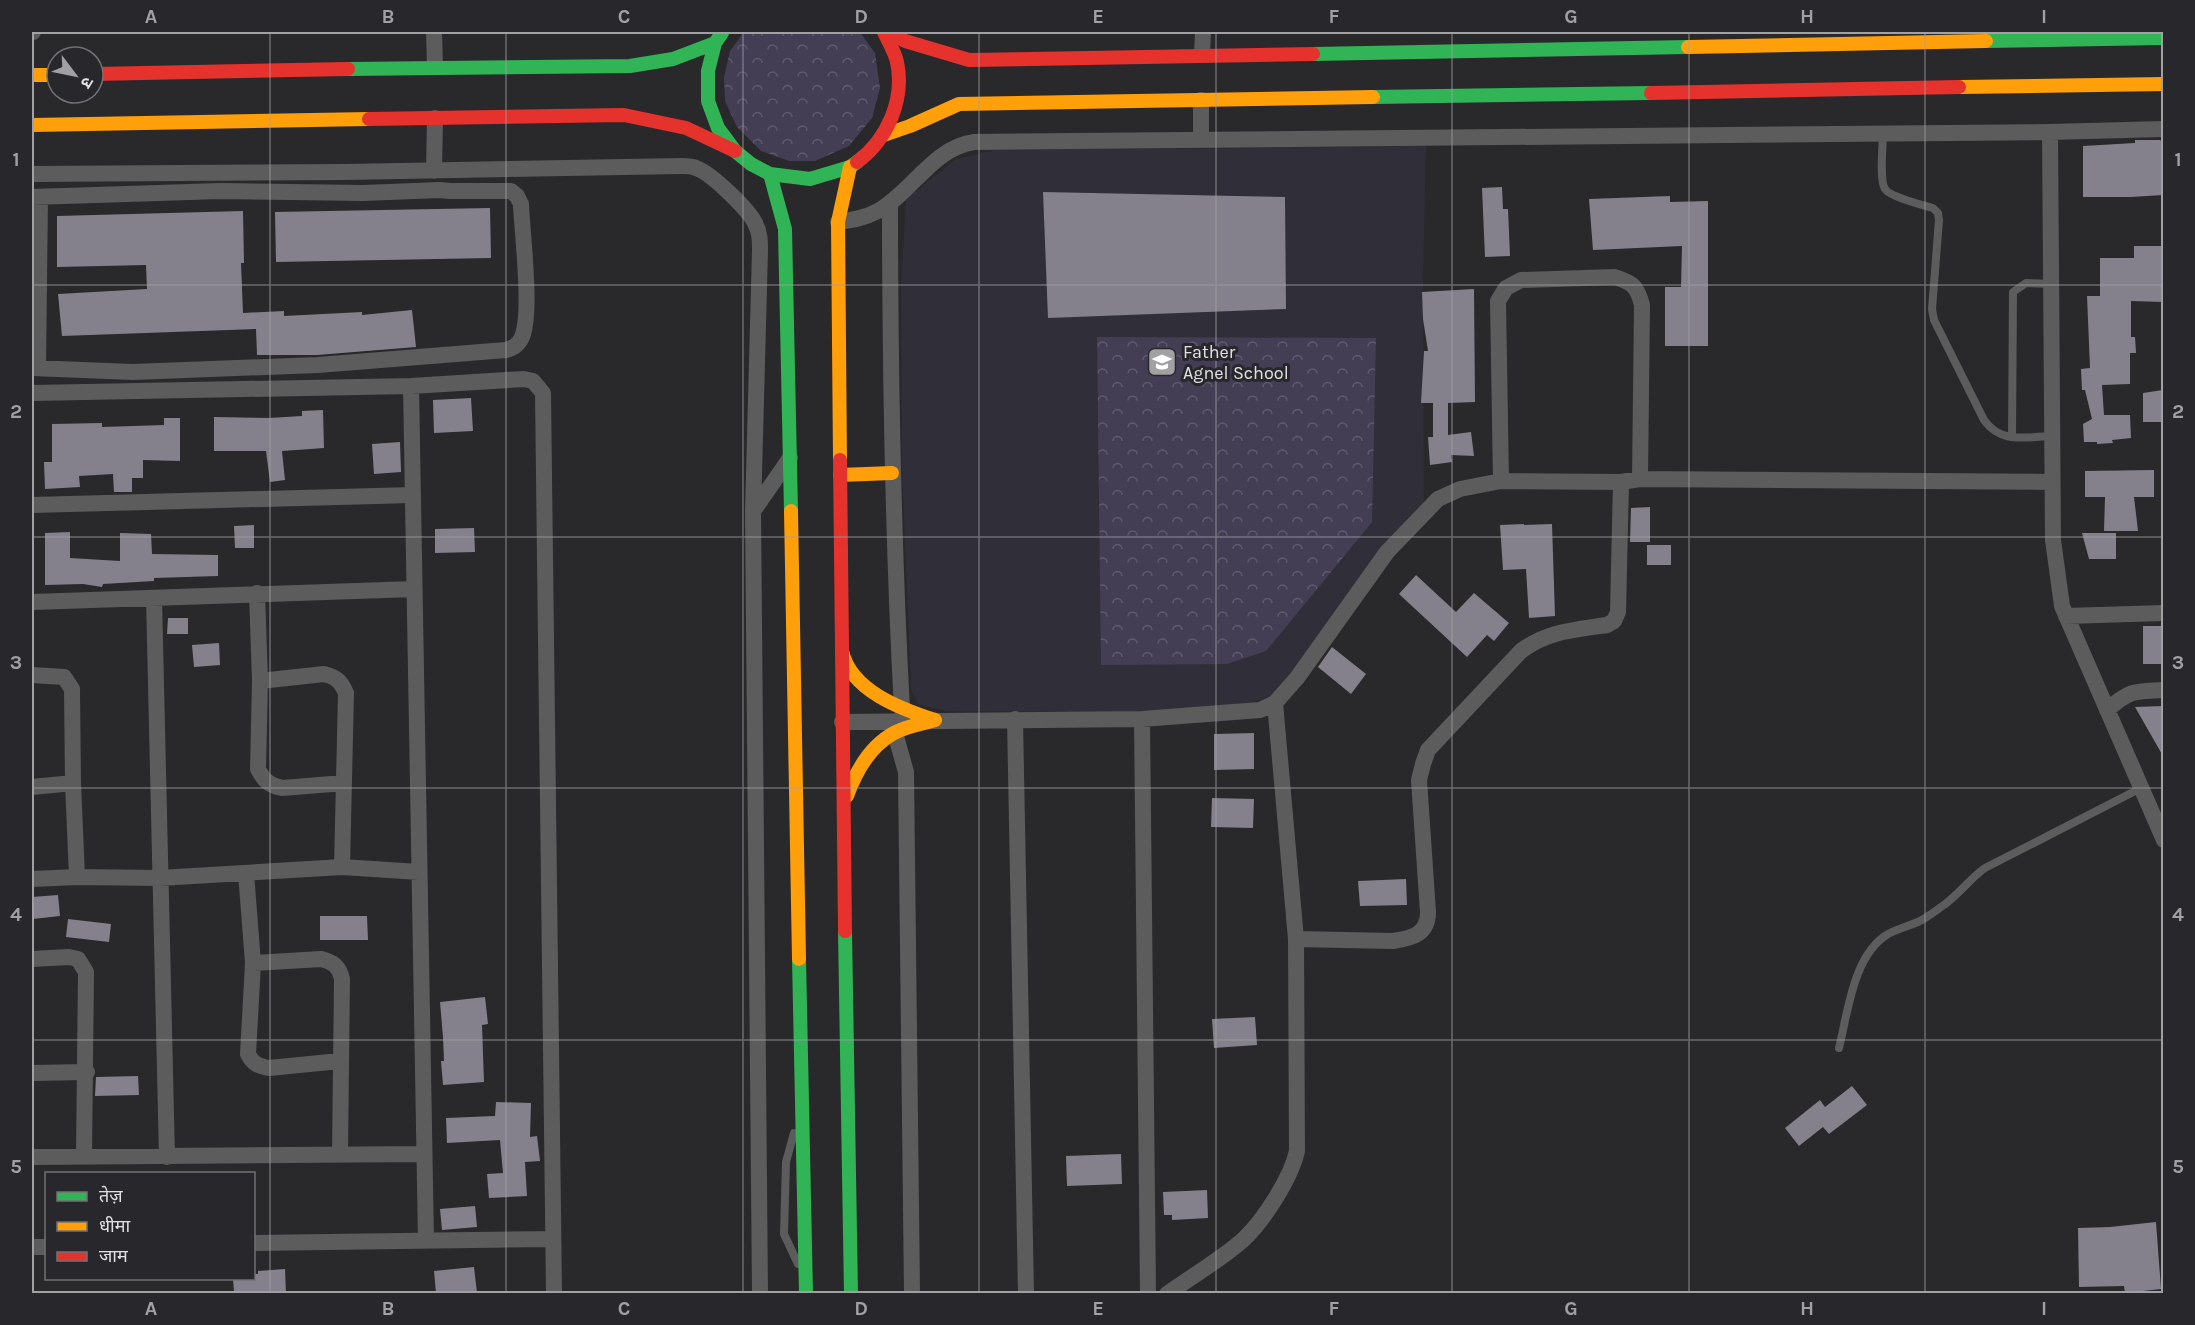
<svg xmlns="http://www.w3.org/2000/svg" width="2195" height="1325" font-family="Karla,'Noto Sans Devanagari',sans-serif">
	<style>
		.built { fill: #302e38 }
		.park { fill: url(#park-crowns) }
		.building { fill: #84818c }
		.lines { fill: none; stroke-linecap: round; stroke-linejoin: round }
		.lane { stroke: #5c5c5c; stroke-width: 8 }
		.street { stroke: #5c5c5c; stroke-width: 16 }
		.fast { stroke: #30b455; stroke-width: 14 }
		.slow { stroke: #ff9f0a; stroke-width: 14 }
		.jam { stroke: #e5322d; stroke-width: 14 }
		.grid { fill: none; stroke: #a1a0a3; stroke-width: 1.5; stroke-opacity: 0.55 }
		.labels { text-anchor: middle; stroke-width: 6; stroke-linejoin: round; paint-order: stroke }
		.poi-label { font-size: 18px; fill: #e2e1e4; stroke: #28272c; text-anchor: start }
		.neatline { fill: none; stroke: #a1a0a3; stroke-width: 2 }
		.grid-label { font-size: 20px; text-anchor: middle; font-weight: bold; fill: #a1a0a3 }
	</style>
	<defs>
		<pattern id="park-crowns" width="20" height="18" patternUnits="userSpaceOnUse" patternTransform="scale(1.5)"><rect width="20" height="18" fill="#443e55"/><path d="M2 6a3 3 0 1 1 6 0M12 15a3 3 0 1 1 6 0" fill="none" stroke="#5f5a6d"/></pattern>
	</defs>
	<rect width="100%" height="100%" fill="#29282b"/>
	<!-- built -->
	<path class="built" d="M1426 146 1423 279 1424 507 1273 696 1249 703 1183 710 1081 712 946 711 918 704 911 689 902 473 901 284 906 199 956 159 999 149H1175Z"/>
	<!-- park -->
	<path class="park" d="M744 32H860L875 53 880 88 872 118 849 146 815 161H789L761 151 737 127 725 101 724 77 730 51Z
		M1097 337 1376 338 1372 522 1266 651 1227 664 1101 665Z"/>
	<!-- building -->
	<path class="building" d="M2135 140H2160L2163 142V195L2131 197H2083V146L2135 143Z
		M1502 187 1503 209H1508L1510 256 1485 257 1482 188Z
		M1043 192 1285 197 1286 309 1048 318Z
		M1670 196V202L1708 201V346H1665V287H1681L1682 246 1593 250 1589 199Z
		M490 208 491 258 276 262 275 212Z
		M243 211 244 263H241L243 313 284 311V316L362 312V315L412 310 416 347 317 355H257L256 329 62 336 58 294 147 289 146 265 57 267V216Z
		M2134 246H2163V302L2131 301V337H2135L2136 353H2130V384L2102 385 2104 415H2130L2131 438 2112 440 2113 443 2097 444V442H2084L2083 424 2092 419 2085 390H2082L2081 369 2090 368 2087 296H2100V258H2134Z
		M1474 289 1475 402 1448 403V435L1471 432 1474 456 1451 455 1452 462 1430 465 1428 437H1433V403H1421L1424 351H1428L1423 319 1422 292Z
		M2163 390V422H2143V393Z
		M471 398 473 431 434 433 433 400Z
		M323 410 324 448 282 451 285 480 270 482 266 451H214V417L269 418 302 416V411Z
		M164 418H180V461L143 460V478H132V492H114L113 474 79 476 80 487 45 489 44 462H52V424L102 423V427L164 425Z
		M400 442 401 472 374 474 372 444Z
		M2154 470V497H2134L2138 531H2104L2105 497H2085V471Z
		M1650 507V542H1630L1631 508Z
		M1524 524V525L1552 524 1555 616 1529 618 1526 569 1503 570 1500 525Z
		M254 525V548H235L234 526Z
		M474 528 475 552 435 553V529Z
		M70 532V558L120 561V533L151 534 152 554 218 555V576L154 578V581L103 584 102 587 83 584 45 585V533Z
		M2082 533H2116V559H2089Z
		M1647 545H1671V565H1647Z
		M1416 575 1456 612 1474 593 1509 623 1494 641 1487 635 1467 657 1399 594Z
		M168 618H188V634H167Z
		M2143 626H2163V664H2143Z
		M219 643 220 665 194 667 192 645Z
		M1332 647 1366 674 1351 694 1318 667Z
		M2163 706V756L2135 707Z
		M1254 733V769L1214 770V734Z
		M1212 798 1254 799 1253 828 1211 827Z
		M1406 879 1407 905 1360 906 1358 881Z
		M58 895 60 916 33 919 32 897Z
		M320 916H367L368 940H320Z
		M68 919 111 924 109 942 66 937Z
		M485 997 488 1024 482 1025 484 1082 443 1085 441 1061H444L443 1037 440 1002Z
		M1255 1017 1257 1045 1214 1048 1212 1019Z
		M138 1076 139 1095 95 1096 96 1077Z
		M1852 1086 1867 1105 1829 1134 1823 1127 1799 1146 1785 1128 1820 1100 1825 1107Z
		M496 1102 531 1103 530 1137 537 1136 540 1161 525 1162 527 1196 489 1198 487 1174 503 1173 500 1140 447 1143 446 1118 495 1116Z
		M1121 1154 1122 1184 1067 1186 1066 1156Z
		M1207 1190 1208 1218 1172 1220V1215H1164L1163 1192Z
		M475 1206 477 1227 442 1230 440 1209Z
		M2156 1222 2161 1289 2125 1293 2124 1286 2079 1287 2078 1228 2110 1227Z
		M474 1267 477 1293H436L434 1271Z
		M285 1269 286 1293H234L233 1278H254V1274H258V1271Z"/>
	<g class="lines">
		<!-- lane -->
		<path class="lane" d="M1883 133C1883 145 1879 180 1885 189 1890 197 1923 205 1933 208L1938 213 1939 220 1932 309 1934 320 1984 420C2001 444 2025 437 2052 436
			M2012 437 2013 292 2026 283 2051 284
			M1839 1048C1848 1012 1853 955 1888 934 1898 929 1908 926 1918 922 1926 918 1934 912 1941 907 1958 896 1969 879 1985 868L2141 788
			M794 1133 786 1162 784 1234 798 1264"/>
		<!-- street -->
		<path class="street" d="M32 32H33
			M434 32 435 67
			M1202 55 1203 32
			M2050 132 2053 540 2062 606 2164 840
			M1201 140V100
			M434 171 435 118
			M32 174 345 172 682 166C687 166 692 166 696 168 711 173 748 209 755 223 760 232 760 241 760 251L753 511 760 1294
			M32 197 221 191 363 193 440 190 450 191H511L517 196 521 204C522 233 533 317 521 339 517 346 513 348 506 350L318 365 133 372 32 368
			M890 203C890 372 893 541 902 710
			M838 222C852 220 865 218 878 211 913 191 933 148 974 142L2050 132 2164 129
			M38 368 40 197
			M411 386 426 1241
			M32 393 411 386 524 379 533 381 543 393 554 1294
			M1501 481 1498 301 1506 288 1521 280 1615 277C1633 283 1637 286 1642 305L1640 479
			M32 505 413 495
			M754 510 790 458
			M257 593 260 681 258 769C264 781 269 785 282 788L344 783
			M154 598 167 1157
			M32 602 414 589
			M2066 616 2164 613
			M32 675 64 677 72 689 73 783 77 877
			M260 681 324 674C337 677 341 682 346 693L342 867
			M2107 710C2130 690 2134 691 2164 690
			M1015 719 1026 1294
			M1142 719 1148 1294
			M842 722 1142 719 1260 710 1275 703 1297 678 1387 552 1438 499 1460 489 1501 481 1621 482 1640 479 2052 482
			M895 733 906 772 912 1294
			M32 787 73 783
			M246 873 253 963 248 1054C253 1064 258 1066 269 1068L340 1061
			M32 879 77 877 160 878 342 867 419 872
			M1296 939 1393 941C1413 938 1428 934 1428 912L1419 780 1423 764 1428 750 1521 651C1548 631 1574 630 1607 625L1614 621 1618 612 1621 482
			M32 959 69 957 78 959 86 972 84 1155
			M253 963 321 959C333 962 339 966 342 979L340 1153
			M32 1073 87 1072
			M32 1157 424 1154
			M254 1243 553 1239
			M32 1247H46
			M1167 1294C1192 1276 1222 1259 1244 1239 1264 1220 1291 1178 1297 1151L1296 939 1275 703"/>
		<!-- fast -->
		<path class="fast" d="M722 33 715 43 708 71V101L718 128 735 151 751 164 770 174 810 179 850 167 857 162
			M1986 41 2164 38
			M1313 54 1688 47
			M348 69 630 66 673 59 715 43
			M1373 97 1651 93
			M770 174 785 229 791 511
			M845 931 851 1294
			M799 959 806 1294"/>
		<!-- slow -->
		<path class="slow" d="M1688 47 1986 41
			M32 75H57
			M1959 87 2164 84
			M32 125 369 119
			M884 135 910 126 959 104 1373 97
			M840 460 838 222 850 167
			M840 475 892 473
			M791 511 799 959
			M842 651C851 691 901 709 935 720
			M847 796C856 771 870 746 894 733 907 726 922 724 935 720"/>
		<!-- jam -->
		<path class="jam" d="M889 32 905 41 969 60 1313 54
			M93 74 348 69
			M1651 93 1959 87
			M369 119 624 115 686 128 735 151
			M857 162C887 140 905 100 897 62 895 52 888 41 884 32
			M840 460 845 931"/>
	</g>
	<!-- grid -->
	<path class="grid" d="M270 32V1294M506 32V1294M743 32V1294M979 32V1294M1216 32V1294M1452 32V1294M1689 32V1294M1925 32V1294M32 285H2164M32 537H2164M32 788H2164M32 1040H2164"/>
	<!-- icons -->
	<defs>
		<g id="school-square" transform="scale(1.5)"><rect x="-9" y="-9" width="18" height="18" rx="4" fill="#a1a0a3" stroke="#28272c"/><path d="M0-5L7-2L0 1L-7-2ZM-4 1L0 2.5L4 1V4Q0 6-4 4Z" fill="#fff"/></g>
	</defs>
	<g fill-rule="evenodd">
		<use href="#school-square" x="1162" y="362"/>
	</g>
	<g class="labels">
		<!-- poi labels -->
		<g class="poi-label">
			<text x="1183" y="358">Father<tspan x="1183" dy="21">Agnel School</tspan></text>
		</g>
	</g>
	<!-- border -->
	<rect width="2195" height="1325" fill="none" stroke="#28272c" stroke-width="66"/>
	<!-- legend -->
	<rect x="45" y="1172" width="210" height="108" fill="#28272c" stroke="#727176" stroke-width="1.5"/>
	<rect x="57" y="1192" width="30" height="9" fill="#30b455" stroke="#727176" stroke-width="1.5"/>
	<text x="99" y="1202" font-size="18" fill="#e2e1e4">तेज़</text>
	<rect x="57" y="1222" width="30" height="9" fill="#ff9f0a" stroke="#727176" stroke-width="1.5"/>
	<text x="99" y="1232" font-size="18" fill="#e2e1e4">धीमा</text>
	<rect x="57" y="1252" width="30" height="9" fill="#e5322d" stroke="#727176" stroke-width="1.5"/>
	<text x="99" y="1262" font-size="18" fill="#e2e1e4">जाम</text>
	<!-- north arrow -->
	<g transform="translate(75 75) rotate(122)"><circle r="28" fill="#28272c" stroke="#727176" stroke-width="1.5"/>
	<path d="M0-4.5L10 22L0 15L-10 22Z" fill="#a1a0a3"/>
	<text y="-9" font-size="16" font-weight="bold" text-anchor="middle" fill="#e2e1e4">उ</text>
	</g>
	<rect x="33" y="33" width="2129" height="1259" class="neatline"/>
	<g class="grid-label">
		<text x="151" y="23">A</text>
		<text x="388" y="23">B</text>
		<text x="624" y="23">C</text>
		<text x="861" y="23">D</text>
		<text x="1098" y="23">E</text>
		<text x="1334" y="23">F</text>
		<text x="1571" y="23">G</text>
		<text x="1807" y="23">H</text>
		<text x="2044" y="23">I</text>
		<text x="16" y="166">1</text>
		<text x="2178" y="166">1</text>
		<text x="16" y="418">2</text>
		<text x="2178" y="418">2</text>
		<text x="16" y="669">3</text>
		<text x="2178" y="669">3</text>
		<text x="16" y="921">4</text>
		<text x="2178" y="921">4</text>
		<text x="16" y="1173">5</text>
		<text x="2178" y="1173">5</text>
		<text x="151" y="1315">A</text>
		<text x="388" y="1315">B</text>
		<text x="624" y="1315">C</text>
		<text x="861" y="1315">D</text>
		<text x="1098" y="1315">E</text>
		<text x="1334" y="1315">F</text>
		<text x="1571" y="1315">G</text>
		<text x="1807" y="1315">H</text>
		<text x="2044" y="1315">I</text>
	</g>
</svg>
